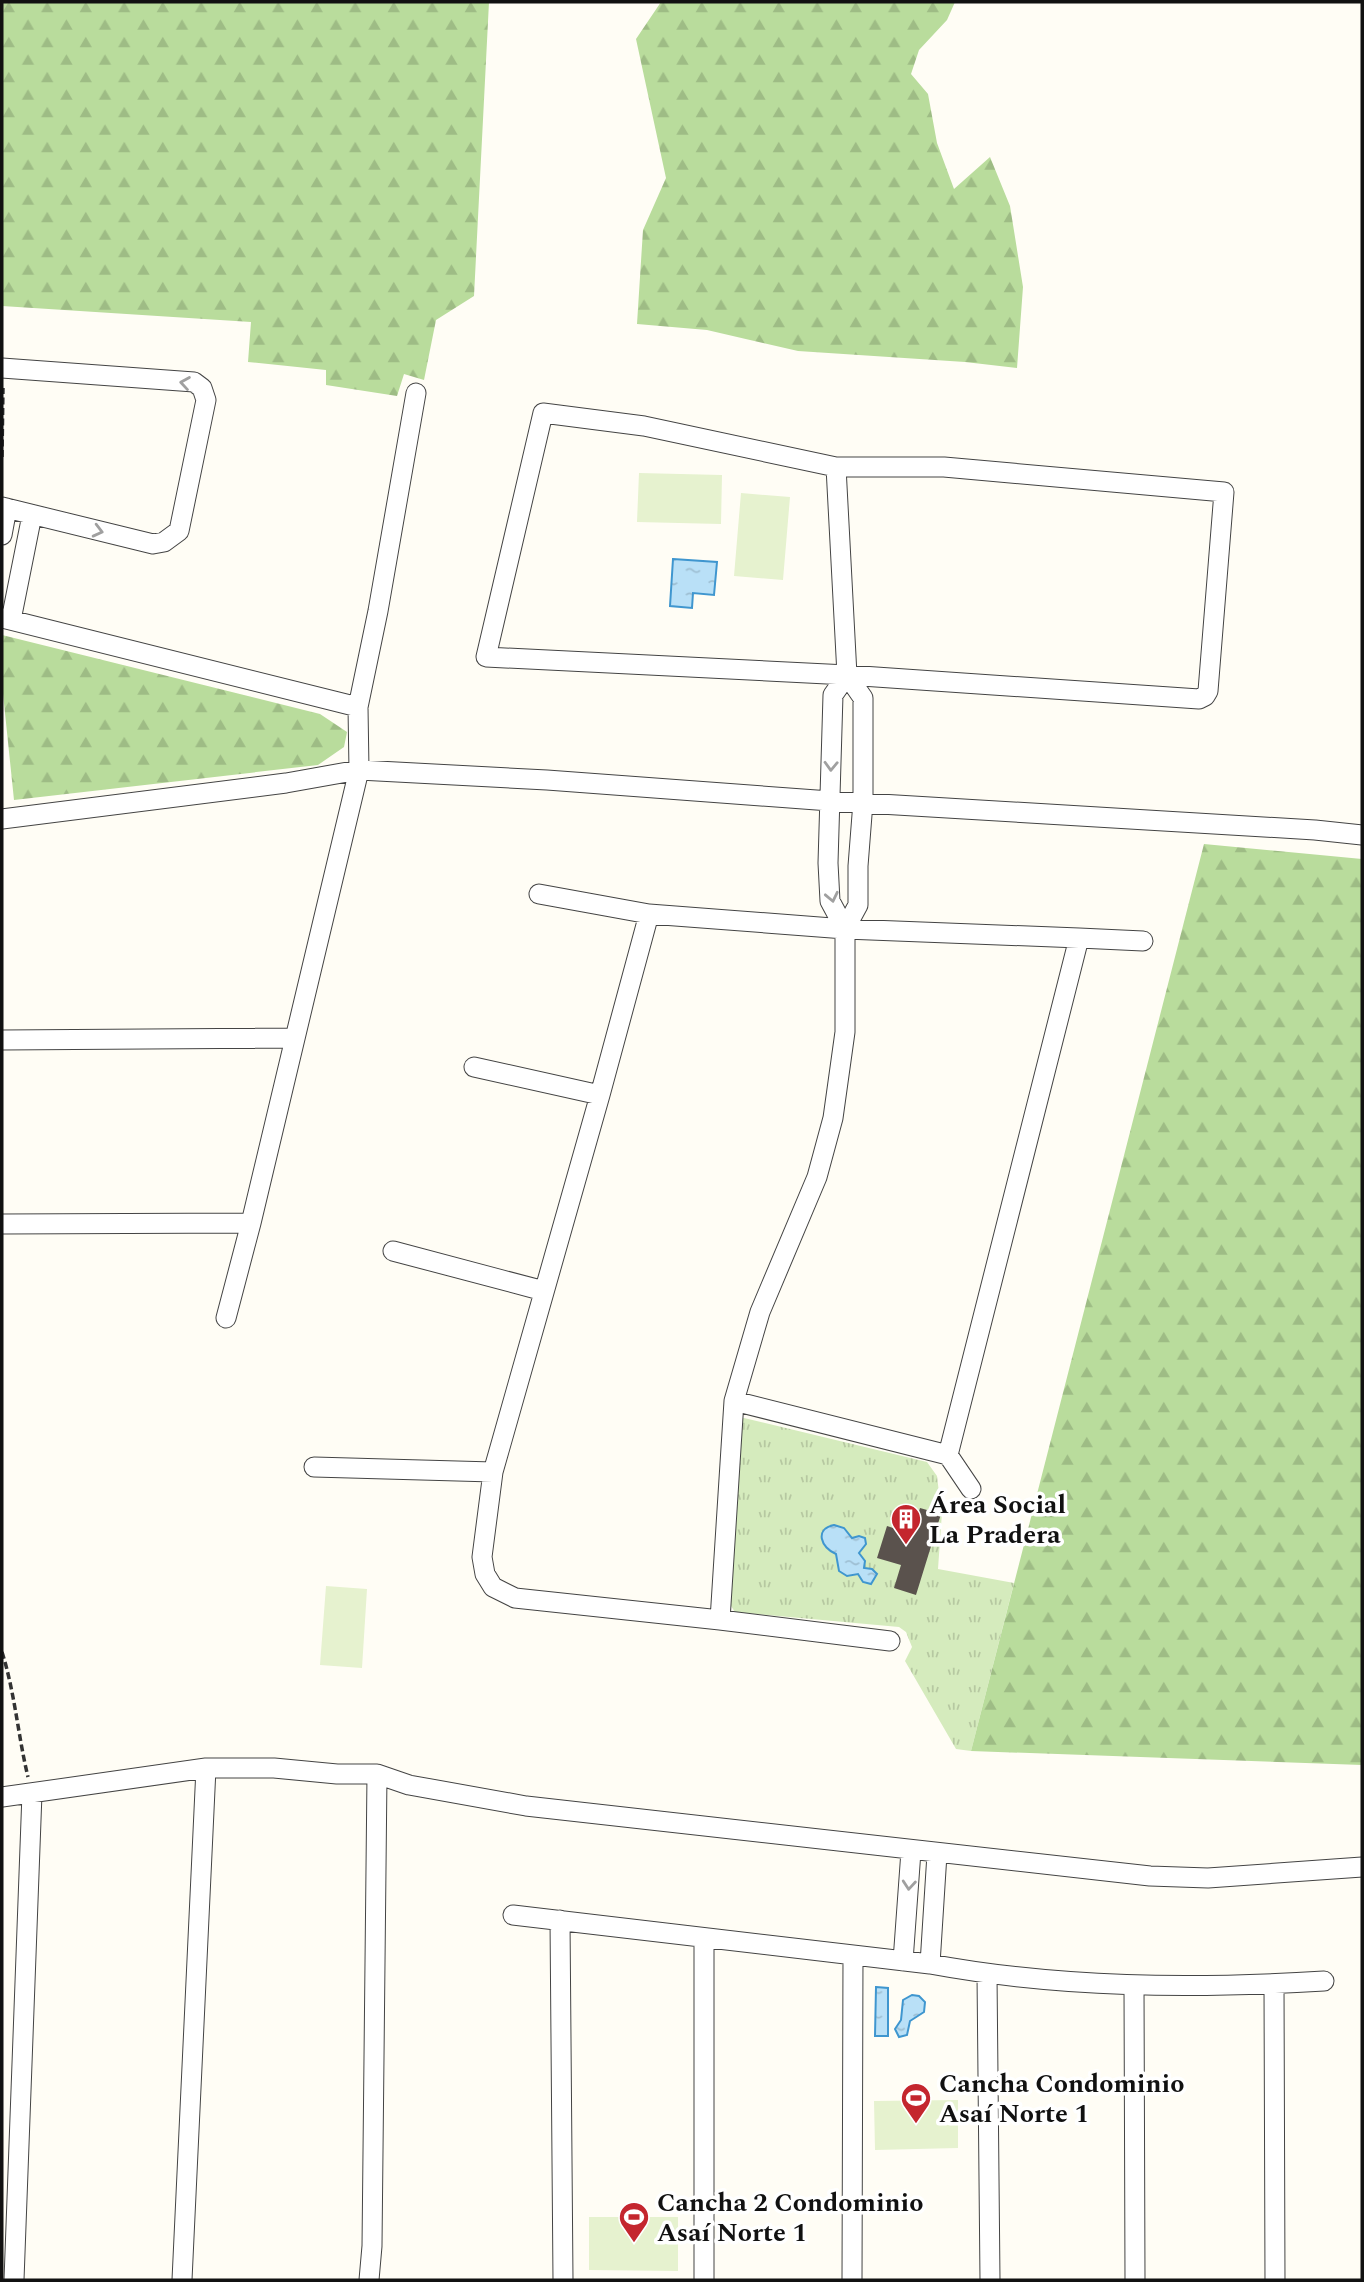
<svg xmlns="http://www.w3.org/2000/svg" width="1364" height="2282" font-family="Spectral,serif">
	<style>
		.grass { fill: url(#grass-tufts) }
		.forest { fill: url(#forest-firs) }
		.pitch { fill: #e6f2cf }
		.water { fill: url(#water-ripples); stroke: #3f96cf; stroke-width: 2 }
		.building { fill: #5a524d }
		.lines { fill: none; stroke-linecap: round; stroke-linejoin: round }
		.minor-casing { stroke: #444; stroke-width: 21 }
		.path { stroke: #333; stroke-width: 3.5; stroke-dasharray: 7 3.5; stroke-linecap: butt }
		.minor { stroke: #fff; stroke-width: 19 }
		.oneway { stroke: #a0a0a0 }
		.labels { text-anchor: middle; stroke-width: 7; stroke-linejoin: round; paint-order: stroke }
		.poi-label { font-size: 26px; font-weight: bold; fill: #111; stroke: #fff; text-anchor: start }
	</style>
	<defs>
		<pattern id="grass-tufts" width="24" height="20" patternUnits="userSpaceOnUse" patternTransform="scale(1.75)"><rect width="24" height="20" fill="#d5ebbd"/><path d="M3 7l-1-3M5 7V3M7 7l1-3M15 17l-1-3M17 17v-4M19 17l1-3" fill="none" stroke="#b6c8a1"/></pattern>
		<pattern id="forest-firs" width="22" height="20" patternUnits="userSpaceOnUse" patternTransform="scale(1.75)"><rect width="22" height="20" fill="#b9dc9c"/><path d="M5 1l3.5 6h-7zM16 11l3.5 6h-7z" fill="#9ebc85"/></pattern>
		<pattern id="water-ripples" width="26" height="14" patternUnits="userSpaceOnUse" patternTransform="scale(1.75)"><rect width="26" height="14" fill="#b9e0f7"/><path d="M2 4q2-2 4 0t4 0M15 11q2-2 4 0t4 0" fill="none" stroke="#9ebfd3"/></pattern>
	</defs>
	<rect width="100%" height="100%" fill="#fffdf5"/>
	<!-- grass -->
	<path class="grass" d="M744 1418 927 1462 937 1476 939 1493 943 1498 938 1569 1014 1583 971 1751 956 1749 905 1661 912 1647 906 1632 899 1627 735 1612 725 1597 734 1420Z"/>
	<!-- forest -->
	<path class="forest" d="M2 2H489L474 296 436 320 424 380 404 374 397 396 326 385V370L248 362 251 322 2 306Z
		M661 2H955L947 20 919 50 911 74 928 94 937 143 954 189 990 157 1010 206 1023 287 1017 368 965 362 798 351 707 330 637 324 643 230 666 178 636 39Z
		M2 635 320 714 347 732 344 747 318 765 14 800 2 684Z
		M1204 844 1362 859V1765L971 1751Z"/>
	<!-- pitch -->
	<path class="pitch" d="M639 473 722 475 721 524 637 522Z
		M741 493 790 497 783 580 734 576Z
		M326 1586 367 1589 362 1668 320 1665Z
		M958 2100V2148L875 2150 874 2101Z
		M589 2217H678V2271L589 2270Z"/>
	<!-- water -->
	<path class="water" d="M673 559 717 562 714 595 693 593 692 608 670 606Z
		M834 1525 844 1528 852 1538 859 1536 865 1538 866 1544 859 1553 865 1561 864 1568 872 1569 877 1574 871 1584 863 1582 858 1574 847 1576 839 1571 836 1554C821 1548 814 1529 834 1525Z
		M876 1987 888 1988V2036H875Z
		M912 1995 919 1996 925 2002 924 2012 910 2021 907 2035 899 2037 895 2029 901 2020 903 2000Z"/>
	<!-- building -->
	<path class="building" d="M920 1508 941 1514 916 1595 894 1588 901 1565 877 1558 887 1526 912 1534Z"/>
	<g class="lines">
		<!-- minor casing -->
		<g class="minor-casing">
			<path id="minor" d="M2 368 194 382 202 388 206 400 179 531 164 542 153 544 2 507
				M543 413 644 426 836 467H944L1224 492 1208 691 1205 696 1199 699 847 675 486 657Z
				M836 467 847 675 863 698V802L858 866V905L845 929
				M2 535 7 508
				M2 618 358 707 359 770 251 1223 226 1318
				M11 620 32 515
				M358 707 378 611 416 393
				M2 819 286 783 359 770 547 780 830 801 1315 830 1362 835
				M539 894 649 914 600 1095 493 1472 482 1557 485 1574 493 1587 515 1598 720 1620 734 1401 760 1312 817 1177 833 1118 845 1032V929L830 901 828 863 833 695 847 675
				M649 914 845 929 1079 938
				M2 1040 293 1038
				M474 1067 600 1095
				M2 1224 251 1223
				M393 1251 544 1291
				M734 1401 948 1455 971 1489
				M948 1455 1079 938 1143 941
				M314 1467 493 1472
				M720 1620 890 1641
				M2 1797 206 1768H274L337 1774H377L409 1785 526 1806 1150 1876 1208 1878 1362 1867
				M513 1915 930 1964C1060 1988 1192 1989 1324 1981
				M560 1920 563 2280
				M704 1938V2280
				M903 1961 911 1851
				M930 1964 937 1854
				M987 1975 990 2280
				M1274 1984 1275 2280
				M1134 1986 1135 2280
				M14 2280 32 1793
				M182 2280 206 1768
				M369 2280 372 2246 377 1774
				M852 2280 853 1956"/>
		</g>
		<!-- path -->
		<path class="path" d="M2 457 3 388
			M2 1652C15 1693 18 1736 28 1777"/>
		<!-- minor -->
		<use href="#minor" class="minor"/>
	</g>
	<!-- one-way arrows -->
	<defs><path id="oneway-chevron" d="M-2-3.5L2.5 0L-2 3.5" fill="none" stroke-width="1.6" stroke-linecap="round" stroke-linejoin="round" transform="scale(1.75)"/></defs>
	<g class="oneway">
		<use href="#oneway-chevron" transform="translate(185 383) rotate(-171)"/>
		<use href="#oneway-chevron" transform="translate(98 531) rotate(14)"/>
		<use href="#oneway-chevron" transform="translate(831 766) rotate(92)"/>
		<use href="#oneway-chevron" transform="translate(832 897) rotate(78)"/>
		<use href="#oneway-chevron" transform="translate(909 1885) rotate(95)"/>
	</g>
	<!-- icons -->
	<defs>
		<g id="building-pin" transform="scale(1.575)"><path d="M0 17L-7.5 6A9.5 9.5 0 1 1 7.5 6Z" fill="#c4262e" stroke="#fff"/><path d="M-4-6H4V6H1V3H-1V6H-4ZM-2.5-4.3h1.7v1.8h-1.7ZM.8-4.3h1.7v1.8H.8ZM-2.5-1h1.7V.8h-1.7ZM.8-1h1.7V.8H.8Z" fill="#fff"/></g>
		<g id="stadium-pin" transform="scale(1.575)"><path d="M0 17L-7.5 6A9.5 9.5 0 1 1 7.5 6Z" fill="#c4262e" stroke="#fff"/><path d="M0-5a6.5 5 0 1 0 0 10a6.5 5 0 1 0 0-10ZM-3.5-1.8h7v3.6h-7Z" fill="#fff"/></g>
	</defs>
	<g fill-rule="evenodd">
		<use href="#building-pin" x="906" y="1519"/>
		<use href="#stadium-pin" x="916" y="2098"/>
		<use href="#stadium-pin" x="634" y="2217"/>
	</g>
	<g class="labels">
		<!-- poi labels -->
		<g class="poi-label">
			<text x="929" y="1513">Área Social<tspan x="929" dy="30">La Pradera</tspan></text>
			<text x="939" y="2092">Cancha Condominio<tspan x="939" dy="30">Asaí Norte 1</tspan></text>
			<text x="657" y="2211">Cancha 2 Condominio<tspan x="657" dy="30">Asaí Norte 1</tspan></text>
		</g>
	</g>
	<!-- border -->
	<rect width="1364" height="2282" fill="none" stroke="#111111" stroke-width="7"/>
</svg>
